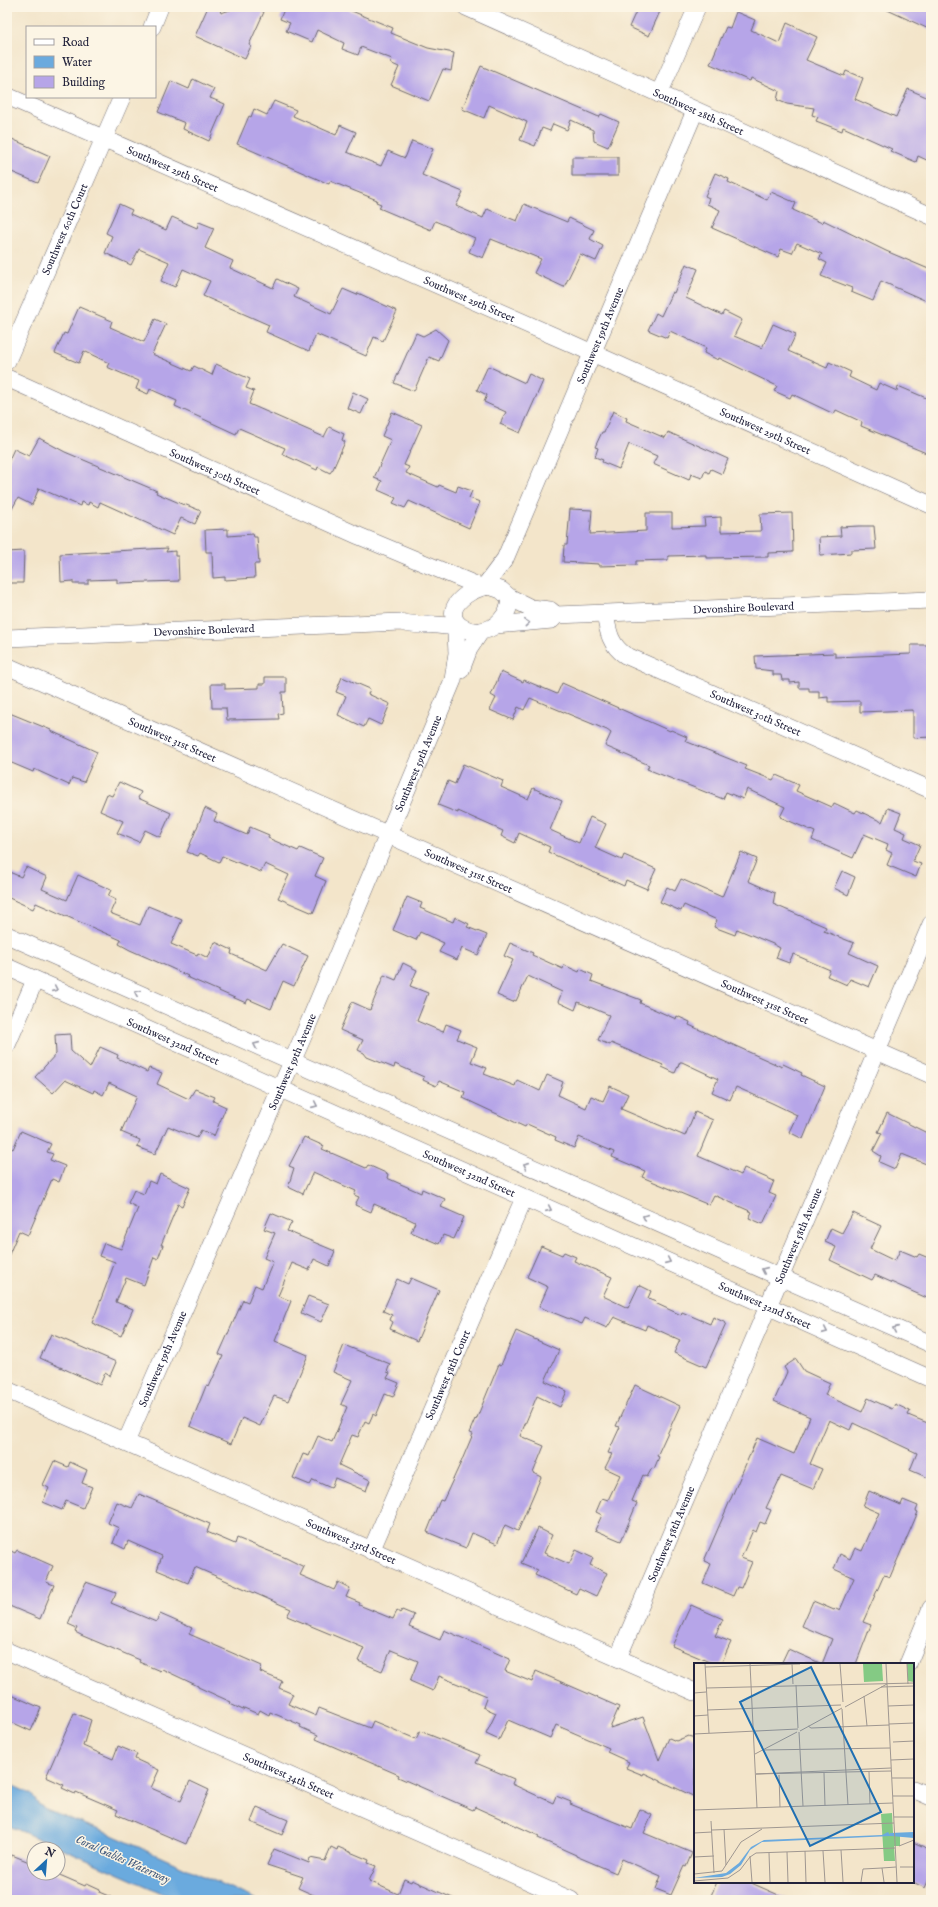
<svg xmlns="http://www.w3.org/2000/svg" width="938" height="1907" font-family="'IM FELL English',serif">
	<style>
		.water { fill: #6baade; stroke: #46668c }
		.building { fill: #b6a5e8 }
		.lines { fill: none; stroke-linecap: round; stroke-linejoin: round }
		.minor-casing { stroke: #6b666d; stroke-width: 18 }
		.minor { stroke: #fff; stroke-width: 17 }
		.oneway { stroke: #9c9ca7 }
		.labels { text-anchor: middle; stroke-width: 3; stroke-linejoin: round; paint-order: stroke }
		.street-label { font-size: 11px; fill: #22223b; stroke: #fcf5e5 }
		.water-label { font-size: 12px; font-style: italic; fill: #3f587c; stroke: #fcf5e5 }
		.inset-road { fill: none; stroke: #9f9791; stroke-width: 1 }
		.view { fill: #1f6fb2; fill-opacity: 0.15; stroke: #1f6fb2; stroke-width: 2 }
		.inset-edge { fill: none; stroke: #22223b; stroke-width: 2 }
	</style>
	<rect width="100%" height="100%" fill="#fcf5e5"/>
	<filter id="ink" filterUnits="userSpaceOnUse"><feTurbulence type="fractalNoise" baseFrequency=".025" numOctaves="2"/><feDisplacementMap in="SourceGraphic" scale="8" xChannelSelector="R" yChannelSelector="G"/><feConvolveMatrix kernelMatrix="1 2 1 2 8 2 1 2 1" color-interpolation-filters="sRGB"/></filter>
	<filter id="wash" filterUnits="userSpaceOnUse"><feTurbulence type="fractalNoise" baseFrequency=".012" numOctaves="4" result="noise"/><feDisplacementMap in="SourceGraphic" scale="16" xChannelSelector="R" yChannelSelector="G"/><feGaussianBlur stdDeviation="0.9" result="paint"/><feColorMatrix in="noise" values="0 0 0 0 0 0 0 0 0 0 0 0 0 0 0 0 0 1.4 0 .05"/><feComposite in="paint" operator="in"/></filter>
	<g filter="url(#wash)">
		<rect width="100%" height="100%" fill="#f3e5ca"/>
		<!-- water -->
		<path class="water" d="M7 1783 31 1794 39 1805 46 1809 112 1835 257 1900H178L7 1825Z"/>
		<g id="blocks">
			<!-- building -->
			<path class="building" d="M208 7H219L221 13 239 7H254L264 12 249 45 251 46 245 59 195 36Z
				M285 7H342L393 28 391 33 428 48 454 53 451 71 443 69 429 101 391 85 399 67 390 63 392 59 361 47 358 55 342 49 344 43 317 30 312 42 286 31 290 23 280 19Z
				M638 7H662L649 36 629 27Z
				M881 7H931V30Z
				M736 12 755 20 751 30 779 43 787 23 817 37 806 60 844 76 846 71 863 78 855 99 896 117 908 89 931 99V162L918 156 916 162 890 151 892 149 843 127 842 131 816 121 818 117 812 115 814 108 787 104 777 100 779 91 751 78 750 81 710 64 726 27 730 28Z
				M481 66 599 117 601 114 619 122 608 147 594 141 593 130 571 120 567 130 553 124 550 131 542 128 535 146 520 140 527 122 489 105 484 118 462 109Z
				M193 79 214 89 210 98 225 104 209 141 183 129 185 123 158 112 171 81 189 89Z
				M274 101 296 110 293 116 336 135 340 125 356 132 347 152 381 166 388 151 405 158 412 141 433 149 422 175 463 192 456 206 483 218 487 209 517 221 524 204 567 222 569 218 594 230 590 239 603 246 596 261 580 254 564 287 534 273 541 259 491 239 483 258 469 252 475 238 435 221 431 230 379 208 381 204 376 202 377 200 330 181 329 184 237 144 249 116 251 117 254 109 267 115Z
				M12 139 50 156 38 183 7 170V150Z
				M572 157H618V176H572Z
				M715 173 729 179 728 182 767 200 771 192 796 203 793 210 822 223 823 220 886 251 931 270V303L881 281 873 301 851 292 852 288 821 276 827 263 819 259 822 254 797 243 792 253 781 249 778 257 712 228 720 210 707 204 709 198 705 196Z
				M119 204 132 210 130 214 166 230 172 217 197 228 199 222 214 228 205 248 233 261 230 268 273 288 277 279 298 289 294 297 331 314 343 289 357 295 358 293 397 311 383 341 374 337 366 356 316 334 309 351 266 332 269 325 203 296 210 281 183 269 175 287 161 281 169 262 139 249 131 265 105 253 112 236 106 233Z
				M686 264 698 269 686 298 722 315 724 311 742 320 734 336 762 348 773 324 796 334 788 351 827 368 829 362 851 372 849 377 876 390 879 383 897 391 898 386 931 400V455L861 426 862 422 836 410 834 414 792 394 790 398 774 391 777 386 719 358 718 360 704 353 706 348 670 331 667 338 648 330 656 313 661 316 672 292 674 293Z
				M79 307 112 321 110 327 144 342 155 319 166 324 152 354 191 371 194 366 212 375 216 364 250 379 246 388 254 391 249 404 324 437 329 427 344 434 342 440 345 442 333 469 330 473 318 467 317 470 282 454 285 448 239 428 236 434 175 406 177 401 150 389 148 394 136 389 139 381 107 367 109 363 84 351 79 363 55 353 64 333 67 334Z
				M436 329 448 340 439 361 429 357 414 391 394 383 416 333 423 336Z
				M488 366 525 383 529 374 543 381 520 433 500 424 506 412 484 402 487 395 477 390Z
				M353 392 368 399 361 414 347 408Z
				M613 411 627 418 626 421 665 438 668 432 728 459 722 474 711 469 709 473 705 471 702 478 691 474 689 480 653 464 657 456 629 444 619 469 602 462 603 460 595 457 598 448 595 447 602 432H604Z
				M392 412 422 425 404 465 409 467 406 473 438 487 439 485 456 492 458 486 472 491 469 498 480 502 469 528 409 501 405 508 393 503 396 498 378 490 382 481 374 478 391 440 382 436Z
				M39 438 65 452 157 491 156 493 184 505V504L201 511 195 524 181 518 173 535 100 502 98 507 89 502 88 505 81 502 80 506 39 488 32 505 18 498 7 518V464L14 449 29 456Z
				M570 509 592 510 590 534 646 531V513H672V527L705 526 704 518 721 517V532L761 531 760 514 792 513 793 552 768 553V557L706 558V555L668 556V560L636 561V565L599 566V564L563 562 564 545H567Z
				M859 526H874L876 549 851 550V553L820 555 819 537 841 536 840 527Z
				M228 529V536L253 534 254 537H257L259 564H254L255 578 225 580V577L213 578 212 552H206L205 530Z
				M168 548 166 552 175 551V556H178L179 581 117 583V579L88 580V584H73V581L61 582 60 554Z
				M24 551 23 583H7V552Z
				M911 645H931V737L913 738V710L860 712V701L828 702V697L819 698V691H809V688H799V682L790 683V680H782L781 675H773V671L756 669 755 656 835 653V657L911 654Z
				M501 672 523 682 524 680 557 694 562 683 670 731 671 730 687 737 685 741 747 766 745 769 773 780 776 775 799 785 796 791 832 807 834 803 855 813 857 810 882 822 888 808 901 813 895 828 906 833 904 838 920 845 913 861 921 864 916 877 887 865 892 853 886 850 888 844 864 834 853 858 812 840 815 832 780 817 785 807 747 789 743 799 726 792 723 799 647 769 649 765 605 746 611 733 607 730 530 698 524 710 518 707 513 720 490 710 496 698 491 695Z
				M265 677H286V692H282L283 713 278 714 279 719 227 720 226 708H212L211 684H225V689L259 688V684H265Z
				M342 677 370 689 368 694 390 704 381 725 368 719 364 727 338 715 346 696 336 692Z
				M7 712 51 730V731L97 752 84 782 72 778 69 785 34 769 33 772 7 761Z
				M463 764 503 781 501 787 528 799 533 788 562 801 550 830 579 843 590 817 606 824 595 848 622 860 624 855 656 869 647 889 626 880 624 886 548 852 550 847 519 833 515 843 501 836 503 831 458 811V813L438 805 448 781 455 784Z
				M119 782 141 792 138 798 171 813 160 837 145 830 139 842 117 833 123 821 100 811 107 794 112 796Z
				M205 808 217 814 214 821 247 835 250 827 269 835 268 838 298 851 300 848 323 858 315 876 326 881 313 913 278 898 289 875 265 864 261 872 222 856 219 862 200 853 198 856 187 852Z
				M741 852 757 859 748 881 775 893 773 904 826 927 824 931 854 943 849 953 878 966 869 987 850 979 847 985 827 976 830 970 793 954 789 963 776 958 780 948 773 944 737 929 735 935 714 927 717 920 684 905 681 911 660 902 667 887 675 891 681 879 722 897Z
				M26 867 47 877 42 889 67 900 78 875 111 890 108 896 116 900 110 913 140 925 148 906 182 920 171 944 197 955 198 953 208 958 215 942 232 950 231 954 267 970 282 944 308 956 294 986 283 981 271 1009 248 999 246 1003 187 977 188 976 171 968 130 950 119 944 121 940 36 903 33 909 7 897V871L21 877Z
				M842 871 855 877 848 895 834 888Z
				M407 897 422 903 420 908 453 922 455 917 469 924 467 927 487 935 478 955 462 948 457 960 439 952 444 943 420 932 416 940 393 930Z
				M510 943 533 953 532 955 563 969 564 965 579 972 580 969 593 975 591 981 641 1000 640 1003 676 1019 677 1016 690 1022 689 1025 782 1067 783 1064 802 1073 801 1075 825 1086 803 1139 789 1132 797 1115 772 1103 736 1087 730 1100 712 1092 718 1079 682 1062H680L675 1073 662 1067 663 1065 611 1043 610 1045 598 1040 609 1015 578 1002 575 1010 558 1002 562 992 528 976 516 1001 514 1000 513 1002 497 995 513 960 504 956Z
				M403 963 417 970 410 986 428 993 417 1021 443 1032 446 1024 461 1030 457 1039 477 1047 471 1062 487 1068 484 1074 515 1086 517 1080 540 1091 547 1075 563 1082 558 1095 586 1108 591 1096 603 1101 610 1086 628 1094 621 1109 685 1136 695 1112 713 1120 698 1156 741 1175 744 1168 774 1181 769 1193 776 1196 763 1224 749 1218 752 1212 714 1195 709 1205 642 1177 645 1171 612 1157 614 1152 579 1137 574 1148 555 1140 556 1137 527 1124 525 1127 463 1098 465 1092 439 1081 436 1086 423 1080 424 1077 395 1064 394 1068 367 1057 364 1053 358 1050 363 1040 340 1030 352 1002 370 1010 384 975 396 980Z
				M70 1034 71 1051 90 1068 100 1047 118 1055 117 1058 147 1072 149 1068 162 1073 157 1084 189 1099 195 1089 215 1097 213 1101 226 1107 214 1136 201 1130 197 1138 168 1126 155 1154 137 1147 140 1140 121 1132 137 1096 109 1083 103 1095 94 1090 93 1093 65 1080 53 1093 35 1077 56 1054 55 1035Z
				M887 1113 931 1135V1166L902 1154 895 1169 879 1162 881 1156 873 1151 882 1133 878 1132Z
				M21 1131 51 1144 47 1152 53 1154 50 1160 65 1166 59 1182 52 1179 28 1235 19 1231 7 1259V1158L11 1148 13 1149Z
				M304 1137 324 1146 322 1149 366 1168 368 1165 388 1174 387 1178 421 1193 422 1189 445 1199 441 1207 464 1217 454 1239 443 1235 439 1244 411 1232 415 1222 409 1219 374 1204 371 1212 355 1205 359 1197 354 1195 356 1191 313 1172 303 1194 288 1187 294 1168 289 1166Z
				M160 1174 190 1188 182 1206 178 1204 161 1245H163L158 1259 154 1257 144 1285 126 1278 116 1302 133 1309 121 1336 92 1323 115 1262 99 1256 104 1243 121 1249 138 1208 128 1203 134 1190 144 1194 149 1181 156 1184Z
				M271 1213 292 1222 287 1231 335 1251 329 1266 314 1259 309 1270 292 1263 278 1296 291 1301 275 1341 308 1355 288 1401 274 1396 260 1426 242 1418 231 1444 190 1426 206 1386 209 1387 223 1356 219 1354 243 1300 248 1302 255 1285 262 1288 273 1262 264 1258 275 1233 264 1229Z
				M853 1213 881 1226 870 1249 895 1261 900 1250 917 1257 919 1254 931 1259V1287L927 1298 875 1275 872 1280 830 1260 836 1247 825 1242 831 1228 842 1233Z
				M541 1246 562 1255 564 1252 576 1257 574 1261 612 1277 603 1296 628 1308 639 1285 651 1291 648 1298 656 1301 655 1303 681 1315 682 1312 710 1324 713 1317 726 1323 706 1367 674 1353 680 1340 647 1325 645 1330 614 1317 607 1328 585 1318 582 1324 539 1307 548 1287 527 1277Z
				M411 1278 439 1290 417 1341 390 1329 393 1322 390 1320 392 1315 383 1311 397 1279 408 1284Z
				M308 1296 329 1304 321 1322 301 1313Z
				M516 1331 559 1350 545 1381 567 1391 560 1407 537 1396 520 1436 544 1446 533 1473 541 1477 518 1531 505 1525 497 1544 472 1533 466 1548 427 1532 440 1500 443 1501 462 1460 473 1434 469 1433 475 1419 476 1420 499 1364 501 1365Z
				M51 1334 116 1362 110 1376 105 1373 100 1385 40 1358Z
				M344 1345 390 1364 387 1372 390 1373 387 1378 399 1383 393 1397 385 1394 376 1416 373 1414 369 1423 365 1421 358 1437 352 1435 339 1465 370 1480 366 1491 335 1478 331 1488 313 1480 310 1485 293 1478 303 1454 309 1456 318 1436 332 1442 347 1407 341 1404 352 1380 333 1372Z
				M796 1359 804 1371 830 1383 825 1395 862 1412 868 1398 892 1409 895 1404 910 1411 908 1415 930 1424 931 1421V1479L910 1470 917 1453 853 1423 850 1430 829 1420 810 1464 822 1469 813 1489 781 1476 766 1508 771 1510 765 1524 760 1522 756 1532 753 1530 741 1558 752 1562 741 1588 737 1587 733 1596 703 1583 711 1564 704 1561 757 1438 794 1454 810 1417 774 1401 787 1372 784 1367Z
				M635 1385 680 1406 657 1456 659 1457 654 1469 652 1468 647 1477 643 1475 632 1501 637 1503 621 1541 595 1530 602 1515 596 1512 602 1498 608 1500 620 1475 605 1468 612 1454 608 1453 620 1427 616 1426Z
				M54 1461 68 1467 70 1462 87 1470 82 1483 92 1487 83 1508 66 1501 62 1510 43 1502 49 1488 43 1485Z
				M869 1491 901 1505 903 1500 918 1506 916 1511 918 1512 890 1577 884 1575 863 1622 871 1625 856 1664H781L788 1649 822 1664 832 1639 802 1626 813 1601 834 1610 836 1608 840 1610 854 1578 834 1569 840 1554 850 1559 855 1548 862 1551 879 1513 863 1506Z
				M139 1494 210 1524 207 1532 235 1544 237 1538 286 1558 304 1567 300 1575 334 1590 338 1582 350 1588 346 1597 360 1603 359 1605 393 1619 397 1611 400 1613 402 1610 414 1615 409 1627 440 1640 444 1630 510 1659 505 1671 532 1682 536 1671 619 1707 610 1728 643 1717 659 1760 669 1738 676 1741 688 1736 695 1738V1797L644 1773 643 1775 626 1768 629 1762 607 1752 609 1748 556 1725 550 1738 508 1720 499 1740 486 1734 496 1713 483 1707 487 1696 439 1676 433 1691 410 1681 418 1661 391 1650 382 1671 358 1661 364 1648 287 1616 291 1609 195 1567 188 1583 157 1570 162 1556 128 1541 125 1549 113 1543 119 1528 108 1523 117 1502 132 1508Z
				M538 1528 552 1535 544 1553 569 1564 576 1550 593 1558 590 1565 607 1573 596 1596 579 1588 576 1594 535 1575 538 1570 521 1563Z
				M7 1549 15 1553 17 1550 53 1566 46 1582 54 1585 40 1619 7 1605Z
				M86 1582 116 1593 111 1603 156 1622 160 1614 192 1628 189 1634 262 1666 260 1672 282 1681 279 1688 293 1694 288 1704 316 1716 319 1708 370 1728 373 1721 416 1739 420 1731 480 1755 476 1763 514 1779 512 1784 553 1803 556 1796 571 1802 570 1804 632 1829 640 1809 652 1815 644 1833 692 1853 686 1867 684 1866 671 1895 656 1889 661 1876 622 1859 616 1873 576 1856V1855L538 1838 539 1836 475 1807 473 1810 398 1777 399 1775 316 1739 318 1735 300 1727 301 1725 270 1712 269 1715 260 1710 258 1714 244 1708 243 1710 230 1704 231 1702 198 1687V1686L162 1669 160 1671 139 1662 140 1660 83 1636 75 1632 77 1628 68 1624Z
				M691 1605 723 1619 715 1636 731 1642 721 1664H714L672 1646Z
				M7 1693 41 1708 31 1731 7 1720Z
				M74 1713 91 1720 83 1746 113 1759 118 1746 137 1754 135 1759 159 1770 151 1788 181 1801 190 1781 209 1790 186 1844 116 1814 118 1810 76 1792 75 1794 62 1788 64 1785 46 1777Z
				M257 1807 288 1820 282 1835 251 1822Z
				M913 1842 931 1850V1874L925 1888 913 1882Z
				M331 1847 337 1850 338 1847 369 1860 368 1863 376 1866 369 1881 398 1894 404 1879 411 1882 412 1880 457 1900H325L298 1888 303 1877 267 1865 274 1849 309 1863 310 1858 325 1861Z
				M12 1855 34 1864V1873H55L85 1886 87 1883 100 1889 99 1892 118 1900H7V1866Z
				M717 1882H749L790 1900H709Z"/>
		</g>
	</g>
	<g filter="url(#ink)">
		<use href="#blocks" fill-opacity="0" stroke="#6b666d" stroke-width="1"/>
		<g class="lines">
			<!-- minor casing -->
			<g class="minor-casing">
				<g id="minor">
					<path id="s1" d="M466 7 931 216"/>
					<path d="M152 27 160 7"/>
					<path d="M659 94 697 7"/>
					<path id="s2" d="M7 96 570 343 931 505"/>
					<path id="s3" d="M7 361 122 97"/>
					<path id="s4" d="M7 378 359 536 481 587"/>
					<path d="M489 586 501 590 509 597C511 605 506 614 501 620 478 647 431 620 466 595 473 590 480 587 489 586Z"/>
					<path id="s5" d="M484 587 505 559 695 111"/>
					<path id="s6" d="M509 597 531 608 550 610 556 615 931 600"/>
					<path id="s7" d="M605 614C608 631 610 645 625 655L931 790"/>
					<path d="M496 625 552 620 556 615"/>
					<path id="s8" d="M7 638 401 622C411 625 419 625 429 625 440 624 448 628 458 625"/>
					<path id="s9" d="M7 666 931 1075"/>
					<path d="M461 670 469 649 481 631"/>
					<path d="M7 935 931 1344"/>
					<path id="s10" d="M7 967 931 1379"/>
					<path d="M7 1045 35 980"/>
					<path id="s11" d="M7 1390 695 1692"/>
					<path id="s12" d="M126 1442 302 1039 453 680 457 653 456 634 459 626"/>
					<path id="s13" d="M371 1551 524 1198"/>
					<path id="s14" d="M7 1651 571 1900"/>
					<path id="s15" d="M618 1658 931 924"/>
					<path d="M908 1664 931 1608"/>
					<path d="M913 1789 931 1797"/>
				</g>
			</g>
			<!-- minor -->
			<use href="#minor" class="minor"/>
		</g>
		<!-- one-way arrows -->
		<defs><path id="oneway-chevron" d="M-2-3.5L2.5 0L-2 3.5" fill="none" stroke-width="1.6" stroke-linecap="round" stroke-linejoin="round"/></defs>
		<g class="oneway">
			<use href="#oneway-chevron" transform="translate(527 623) rotate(-5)"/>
			<use href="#oneway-chevron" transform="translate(55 989) rotate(24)"/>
			<use href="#oneway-chevron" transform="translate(137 993) rotate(-156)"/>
			<use href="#oneway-chevron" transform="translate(256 1045) rotate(-156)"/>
			<use href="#oneway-chevron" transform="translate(315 1105) rotate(24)"/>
			<use href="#oneway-chevron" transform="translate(526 1165) rotate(-156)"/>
			<use href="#oneway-chevron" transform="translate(549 1209) rotate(24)"/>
			<use href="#oneway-chevron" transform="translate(645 1217) rotate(-156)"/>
			<use href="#oneway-chevron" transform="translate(668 1261) rotate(24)"/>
			<use href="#oneway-chevron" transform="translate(764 1270) rotate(-156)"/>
			<use href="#oneway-chevron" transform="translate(895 1329) rotate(-156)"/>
			<use href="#oneway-chevron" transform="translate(825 1331) rotate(24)"/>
		</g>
	</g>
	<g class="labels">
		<!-- street labels -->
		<g class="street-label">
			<text dy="4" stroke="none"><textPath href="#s1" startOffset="255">Southwest 28th Street</textPath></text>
			<text dy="4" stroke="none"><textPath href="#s2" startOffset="181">Southwest 29th Street</textPath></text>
			<text dy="4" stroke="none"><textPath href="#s3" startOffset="144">Southwest 60th Court</textPath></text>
			<text dy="4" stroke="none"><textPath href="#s2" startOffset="505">Southwest 29th Street</textPath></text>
			<text dy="4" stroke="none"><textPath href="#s5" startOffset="278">Southwest 59th Avenue</textPath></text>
			<text dy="4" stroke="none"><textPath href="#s2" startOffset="829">Southwest 29th Street</textPath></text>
			<text dy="4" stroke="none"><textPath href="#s4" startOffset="228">Southwest 30th Street</textPath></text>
			<text dy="4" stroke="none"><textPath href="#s6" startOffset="239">Devonshire Boulevard</textPath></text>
			<text dy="4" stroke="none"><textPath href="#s8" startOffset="197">Devonshire Boulevard</textPath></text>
			<text dy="4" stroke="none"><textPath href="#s7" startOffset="190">Southwest 30th Street</textPath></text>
			<text dy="4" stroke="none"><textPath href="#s9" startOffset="181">Southwest 31st Street</textPath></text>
			<text dy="4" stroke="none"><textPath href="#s12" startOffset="739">Southwest 59th Avenue</textPath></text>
			<text dy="4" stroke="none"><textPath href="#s9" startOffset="505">Southwest 31st Street</textPath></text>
			<text dy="4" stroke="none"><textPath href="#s9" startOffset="829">Southwest 31st Street</textPath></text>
			<text dy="4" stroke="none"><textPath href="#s10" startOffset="182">Southwest 32nd Street</textPath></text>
			<text dy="4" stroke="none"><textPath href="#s12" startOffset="415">Southwest 59th Avenue</textPath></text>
			<text dy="4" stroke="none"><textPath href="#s10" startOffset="506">Southwest 32nd Street</textPath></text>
			<text dy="4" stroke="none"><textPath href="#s15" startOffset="459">Southwest 58th Avenue</textPath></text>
			<text dy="4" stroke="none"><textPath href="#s10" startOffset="830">Southwest 32nd Street</textPath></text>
			<text dy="4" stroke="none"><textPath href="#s12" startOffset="91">Southwest 59th Avenue</textPath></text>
			<text dy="4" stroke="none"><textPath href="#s13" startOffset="192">Southwest 58th Court</textPath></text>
			<text dy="4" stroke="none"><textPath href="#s15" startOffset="135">Southwest 58th Avenue</textPath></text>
			<text dy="4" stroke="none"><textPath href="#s11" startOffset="376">Southwest 33rd Street</textPath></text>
			<text dy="4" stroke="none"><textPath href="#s14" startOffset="308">Southwest 34th Street</textPath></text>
		</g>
		<!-- water labels -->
		<g class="water-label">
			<text transform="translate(123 1859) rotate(24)" y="4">Coral Gables Waterway</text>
		</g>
	</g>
	<!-- overview -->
	<g transform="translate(694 1663)">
		<rect width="220" height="220" fill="#f3e5ca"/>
		<path d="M169 1H188L189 18 170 19ZM213 1H220V19L214 18ZM198 150 199 170H206V183H200L201 198H190L187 151Z" fill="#84ca84"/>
		<path d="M194 169 196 172V170L220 169V175L197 173 68 179 56 187 47 202 36 211 28 214 0 215 32 210 45 200 57 184 70 177 188 172Z" fill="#6baade"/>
		<path class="inset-road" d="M11 1 15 70M56 1 63 145M98 1 99 21M146 1 149 39M192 1 203 219M213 1 214 21M11 4 106 1M102 22 104 65M187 24 220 23M12 25 220 20M0 30 12 29M170 33 173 63M194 43 220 42M151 44 193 21M148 46 154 142M13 47 147 42M0 53 14 52M195 61 220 60M114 63 117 65 195 62M106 68 148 45M105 69 109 143M0 71 104 66M199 79 220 78M69 87 196 85M61 91 103 69M197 97 220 96M175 109 176 141M130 110 131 143M62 111 197 108M62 111 197 105M85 112 86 144M198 115H220M199 133H220M0 147 199 140M200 154H220M17 158 20 210M30 166 32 202M18 167 200 160M0 170 18 169M205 183 220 177M147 187 149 219M111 188 112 219M129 188 131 219M93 189 94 219M75 190 76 219M56 193 58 219M0 194 20 193M206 204H220M188 205 202 204M0 211 28 208 47 179 68 166M0 218 34 215 46 207 56 194 62 190 201 185M167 219 169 206 188 205 190 219"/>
		<path class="view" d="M117 4 187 149 116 183 46 39Z"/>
		<rect width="220" height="220" class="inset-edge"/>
	</g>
	<!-- margin -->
	<rect width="938" height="1907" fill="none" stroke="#fcf5e5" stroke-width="24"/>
	<!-- legend -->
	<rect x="26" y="26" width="130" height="72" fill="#fcf5e5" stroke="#a5a1a1"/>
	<rect x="34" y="39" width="20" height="6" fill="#ffffff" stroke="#a5a1a1"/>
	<text x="62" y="46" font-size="12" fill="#22223b">Road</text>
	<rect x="34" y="56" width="20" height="12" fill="#6baade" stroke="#a5a1a1"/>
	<text x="62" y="66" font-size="12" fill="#22223b">Water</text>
	<rect x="34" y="76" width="20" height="12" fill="#b6a5e8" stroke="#a5a1a1"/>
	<text x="62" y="86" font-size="12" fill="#22223b">Building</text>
	<!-- north arrow -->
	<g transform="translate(46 1861) rotate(26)"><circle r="19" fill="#fcf5e5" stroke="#a5a1a1"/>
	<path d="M0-3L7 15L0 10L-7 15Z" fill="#1f6fb2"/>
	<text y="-6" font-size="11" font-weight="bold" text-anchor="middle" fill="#22223b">N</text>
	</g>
</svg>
